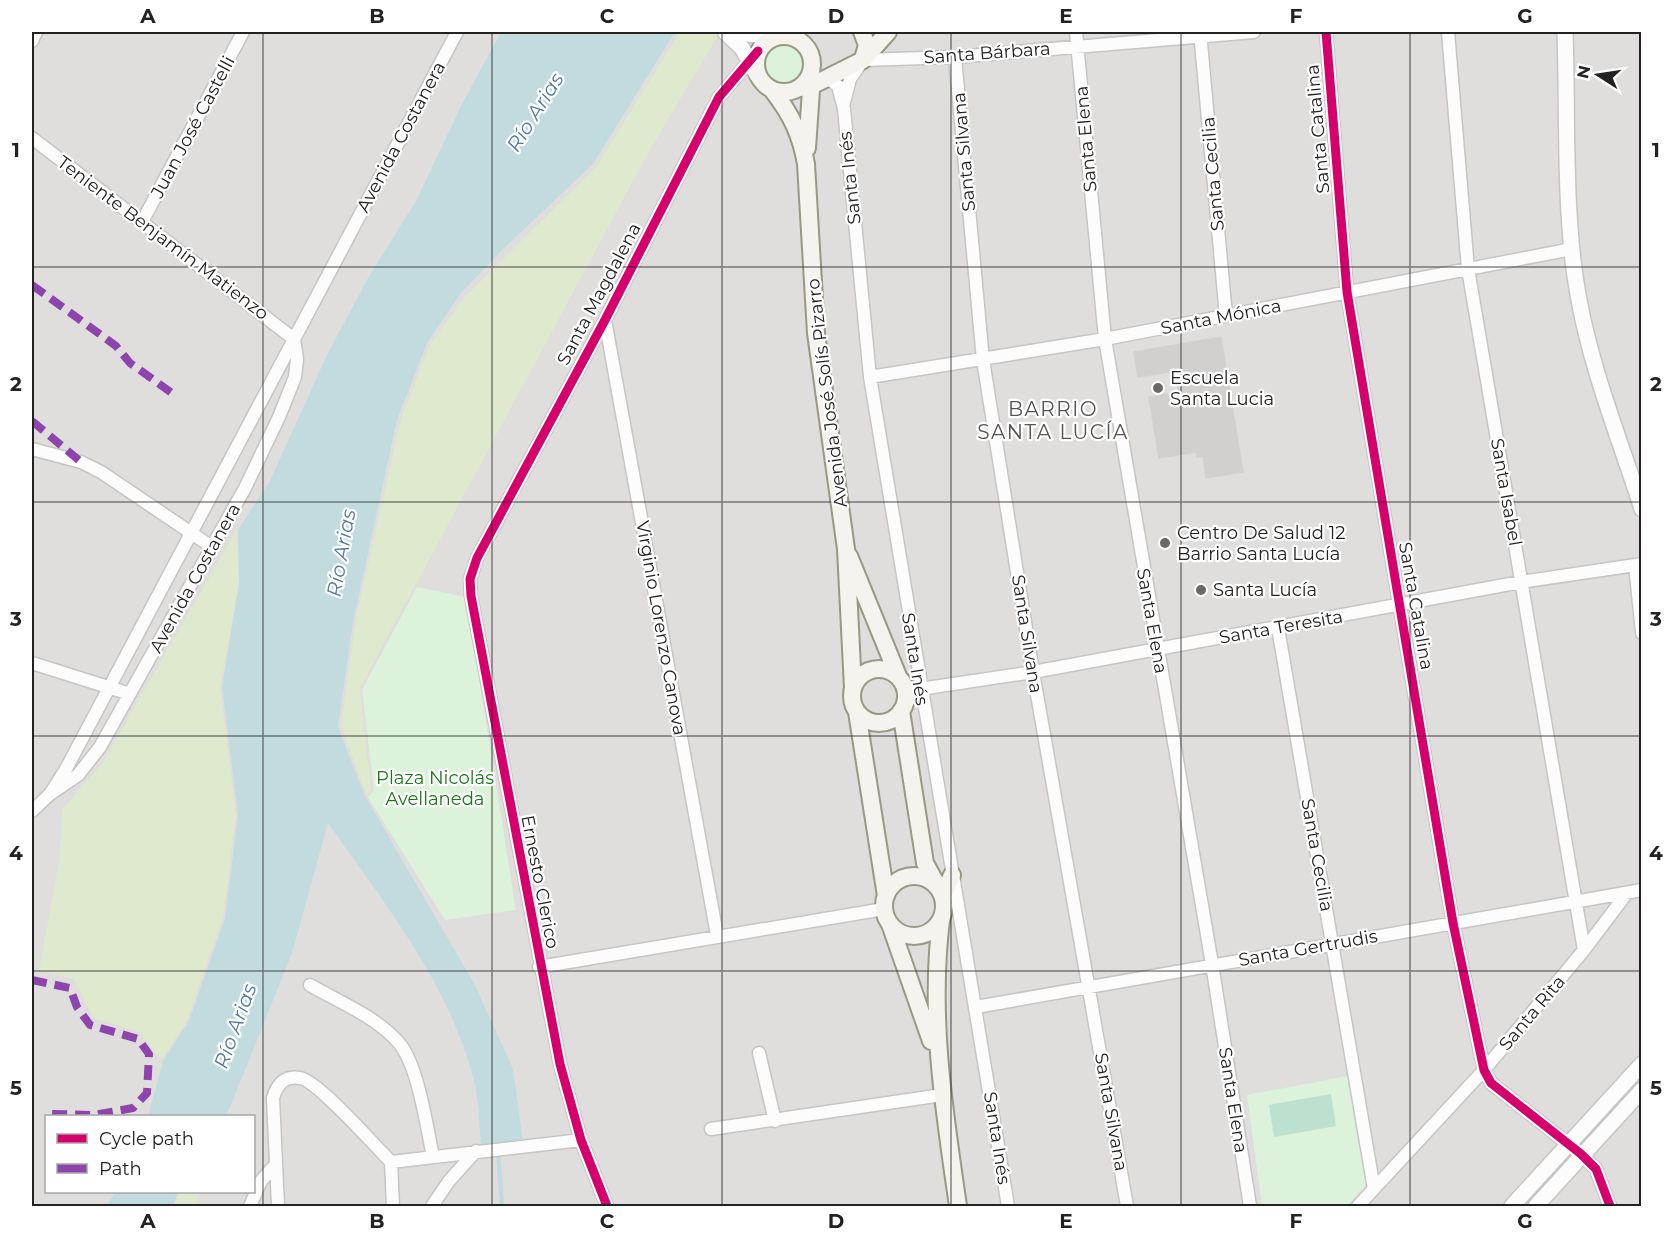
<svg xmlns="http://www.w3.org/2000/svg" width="1673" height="1238" font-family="Montserrat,sans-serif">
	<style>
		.residential { fill: #dfdedc; fill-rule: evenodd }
		.grass { fill: #dfe9ce }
		.park { fill: #ddf2da }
		.pitch { fill: #bce1ce }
		.water { fill: #c2dbdf }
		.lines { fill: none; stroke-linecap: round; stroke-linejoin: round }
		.stream { stroke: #c2dbdf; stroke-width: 4.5 }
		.building { fill: #d2d0ce; stroke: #d3d0cd; stroke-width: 1.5 }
		.minor-casing { stroke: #c6c5c3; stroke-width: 15 }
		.tertiary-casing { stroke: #c6c5c3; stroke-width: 18 }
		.secondary-casing { stroke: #999884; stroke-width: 20 }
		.minor { stroke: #fdfcfc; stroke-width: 12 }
		.tertiary { stroke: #fdfcfc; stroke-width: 15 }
		.secondary { stroke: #f4f3ee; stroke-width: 16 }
		.quiet { stroke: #8e44ad; stroke-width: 8; stroke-dasharray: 15 8; stroke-linecap: butt }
		.cycleway-casing { stroke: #fff; stroke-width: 13 }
		.cycleway { stroke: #d6006c; stroke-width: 9 }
		.grid { fill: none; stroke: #222; stroke-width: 1.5; stroke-opacity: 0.55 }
		.poi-dot { fill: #6a6968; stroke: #fff; stroke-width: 2 }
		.labels { text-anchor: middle; stroke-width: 4.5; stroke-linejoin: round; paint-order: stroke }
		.street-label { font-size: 18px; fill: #222; stroke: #fff }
		.poi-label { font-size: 18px; fill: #222; stroke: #fff; text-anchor: start }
		.park-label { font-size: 18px; fill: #187818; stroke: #fff }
		.water-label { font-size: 20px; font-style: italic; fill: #517b99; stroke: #fff }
		.neighbourhood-label { font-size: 20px; letter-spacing: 1.5px; fill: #555; stroke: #fff }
		.neatline { fill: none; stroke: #222; stroke-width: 2 }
		.grid-label { font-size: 20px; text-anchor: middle; font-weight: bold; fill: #222 }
	</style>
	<rect width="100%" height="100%" fill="#f0eeeb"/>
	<!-- residential -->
	<path class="residential" d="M32 32H1641V1206H32ZM46 1116H254V1192H46Z"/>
	<!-- grass -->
	<path class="grass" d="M680 32H720L647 155 360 688 371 790 367 795 341 726 356 619 401 419 430 345 464 298 596 167Z
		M237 529 239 584 220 687 236 815 223 917 187 1020 161 1060 139 1032 94 1018 74 979 39 971 60 857 62 810 102 764Z
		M179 1192H200L195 1206H174Z"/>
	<!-- park -->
	<path class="park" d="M763 63a20 20 0 1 1 40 0a20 20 0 1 1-40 0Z
		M417 587 466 597 516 910 445 920 368 797 374 790 362 690Z
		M1348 1076 1366 1185 1347 1206H1262L1247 1095Z"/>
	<!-- pitch -->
	<path class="pitch" d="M1331 1094 1336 1126 1274 1137 1269 1105Z"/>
	<!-- water -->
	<path class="water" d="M501 32H675L593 164 502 250 461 293 427 343 397 420 353 622 338 727 365 796 475 985 513 1069 523 1142 481 1145C479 1123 479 1098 473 1077 447 980 384 903 328 823L292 953 228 1112 225 1116H148L163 1061 189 1021 225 918 238 815 222 687 239 584 238 530 269 483 327 355 368 278 416 201 461 106Z
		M115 1192H178L173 1206H107Z"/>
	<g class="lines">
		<!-- stream -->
		<path class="stream" d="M498 1149 502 1206"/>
	</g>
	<!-- building -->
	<path class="building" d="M1221 337 1243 472 1206 478 1203 456 1197 457 1196 452 1159 458 1149 397 1179 392 1175 371 1138 377 1134 352Z"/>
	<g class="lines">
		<!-- minor casing -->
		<g class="minor-casing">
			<path id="minor" d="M1076 32 1105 339 1212 964 1250 1206
				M1200 32 1226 316
				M1326 32 1347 292 1453 923 1484 1070 1491 1083 1581 1154 1596 1169 1610 1206
				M1448 32 1468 269 1584 950
				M32 41 36 32
				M955 57 983 360 1033 672 1127 1206
				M827 77 838 86 844 109 870 377 1008 1206
				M844 103 850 79 863 60 955 57 1254 32
				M32 138 294 339
				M142 222 243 32
				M605 320 717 935
				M870 377 1105 339 1572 249
				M32 449 81 462 101 472 212 547
				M1635 565 1642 633
				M1278 628 1374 1189
				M32 663 130 694
				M904 686 920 689 1033 672 1521 582 1642 564
				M905 704 920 689
				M50 794 66 769 457 32
				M32 811 50 794 78 775 100 747 245 488 279 417 295 377 297 359 294 339
				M539 967 884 909
				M310 985C339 1002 377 1017 399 1043 418 1065 427 1128 433 1157
				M976 1007 1642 890
				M759 1053 775 1121
				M711 1129 942 1095
				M391 1162 581 1140
				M250 1206 261 1181 276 1164
				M278 1206 273 1098C277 1085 284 1075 300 1078 317 1080 375 1146 391 1162L393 1206
				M432 1206 449 1181 476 1151
				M607 1206 581 1140 560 1064 471 596 470 579 477 558 605 320 719 97 758 51
				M1358 1206 1484 1070 1584 950 1627 893"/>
		</g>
		<!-- tertiary casing -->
		<g class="tertiary-casing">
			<path id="tertiary" d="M725 32 742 48 757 75
				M731 32 774 37
				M1565 32C1568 117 1563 216 1579 300 1592 371 1620 440 1642 509
				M1512 1206 1642 1064
				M1536 1206 1642 1090"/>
		</g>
		<!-- secondary casing -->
		<g class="secondary-casing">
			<path id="secondary" d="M862 32 867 45 863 59
				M756 64a28 28 0 1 1 56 0a28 28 0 1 1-56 0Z
				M800 88 813 85 863 60 888 32
				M773 91C791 114 801 135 806 164L816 333 846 549 853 688
				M807 148 812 76
				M849 556 898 676
				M852 696a27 27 0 1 1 54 0a27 27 0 1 1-54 0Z
				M901 711 925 863 937 885
				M857 712 886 896
				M884 906a30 30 0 1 1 60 0a30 30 0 1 1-60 0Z
				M943 896 952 875
				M941 920C929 1017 944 1110 958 1206
				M890 924 931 1041"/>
		</g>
		<!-- minor -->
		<use href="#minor" class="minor"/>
		<!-- tertiary -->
		<use href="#tertiary" class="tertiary"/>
		<!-- secondary -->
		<use href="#secondary" class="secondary"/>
		<!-- quiet -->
		<path class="quiet" d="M32 285 116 346 130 363 176 396
			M32 421 81 462
			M32 980 70 988 77 1007 90 1025 138 1039 149 1054 147 1093 133 1108 94 1115 52 1114"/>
		<!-- cycleway casing -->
		<g class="cycleway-casing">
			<path id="cycleway" d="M1326 32 1347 292 1453 923 1484 1070 1491 1083 1581 1154 1596 1169 1610 1206
				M607 1206 581 1140 560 1064 471 596 470 579 477 558 605 320 719 97 758 51"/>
		</g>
		<!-- cycleway -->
		<use href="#cycleway" class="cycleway"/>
	</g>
	<!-- grid -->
	<path class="grid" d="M263 32V1206M492 32V1206M722 32V1206M951 32V1206M1181 32V1206M1410 32V1206M32 267H1642M32 502H1642M32 736H1642M32 971H1642"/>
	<!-- markers -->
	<g class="poi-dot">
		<circle cx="1158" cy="388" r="6"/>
		<circle cx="1165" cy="543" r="6"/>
		<circle cx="1201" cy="590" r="6"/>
	</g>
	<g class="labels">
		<!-- street labels -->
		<g class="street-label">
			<text transform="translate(987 53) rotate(-4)" y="6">Santa Bárbara</text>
			<text transform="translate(193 127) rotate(-62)" y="6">Juan José Castelli</text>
			<text transform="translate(1318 129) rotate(-95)" y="6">Santa Catalina</text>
			<text transform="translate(401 137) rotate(-62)" y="6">Avenida Costanera</text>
			<text transform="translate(1086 139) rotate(-95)" y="6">Santa Elena</text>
			<text transform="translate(964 152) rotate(-95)" y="6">Santa Silvana</text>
			<text transform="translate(1213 174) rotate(-95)" y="6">Santa Cecilia</text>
			<text transform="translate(850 178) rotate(-96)" y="6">Santa Inés</text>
			<text transform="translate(163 238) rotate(37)" y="6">Teniente Benjamín Matienzo</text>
			<text transform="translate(599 294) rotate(-62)" y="6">Santa Magdalena</text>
			<text transform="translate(1221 317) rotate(-11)" y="6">Santa Mónica</text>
			<text transform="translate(827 393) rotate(-97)" y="6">Avenida José Solís Pizarro</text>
			<text transform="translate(1506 492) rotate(80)" y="6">Santa Isabel</text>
			<text transform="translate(195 578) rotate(-61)" y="6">Avenida Costanera</text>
			<text transform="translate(1416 606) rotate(80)" y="6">Santa Catalina</text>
			<text transform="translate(1152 621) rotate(80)" y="6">Santa Elena</text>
			<text transform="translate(1281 627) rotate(-10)" y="6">Santa Teresita</text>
			<text transform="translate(661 628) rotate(80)" y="6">Virginio Lorenzo Canova</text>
			<text transform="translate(1027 634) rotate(81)" y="6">Santa Silvana</text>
			<text transform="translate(915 659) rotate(81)" y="6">Santa Inés</text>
			<text transform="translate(1317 855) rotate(80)" y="6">Santa Cecilia</text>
			<text transform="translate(540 882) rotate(79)" y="6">Ernesto Clerico</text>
			<text transform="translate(1308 948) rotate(-10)" y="6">Santa Gertrudis</text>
			<text transform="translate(1532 1013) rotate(-50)" y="6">Santa Rita</text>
			<text transform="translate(1233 1100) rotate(81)" y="6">Santa Elena</text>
			<text transform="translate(1111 1112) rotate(80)" y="6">Santa Silvana</text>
			<text transform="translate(997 1138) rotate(81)" y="6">Santa Inés</text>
		</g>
		<!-- poi labels -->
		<g class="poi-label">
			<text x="1170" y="384">Escuela<tspan x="1170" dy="21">Santa Lucia</tspan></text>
			<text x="1177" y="539">Centro De Salud 12<tspan x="1177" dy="21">Barrio Santa Lucía</tspan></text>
			<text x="1213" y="596">Santa Lucía</text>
		</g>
		<!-- park labels -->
		<g class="park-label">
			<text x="435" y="784">Plaza Nicolás<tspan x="435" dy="21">Avellaneda</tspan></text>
		</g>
		<!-- water labels -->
		<g class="water-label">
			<text transform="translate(535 112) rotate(-58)" y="7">Río Arias</text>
			<text transform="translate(341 553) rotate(-80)" y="7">Río Arias</text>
			<text transform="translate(235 1026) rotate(-70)" y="7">Río Arias</text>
		</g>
		<!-- neighbourhood labels -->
		<g class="neighbourhood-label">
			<text x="1053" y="416">BARRIO<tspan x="1053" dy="23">SANTA LUCÍA</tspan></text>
		</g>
	</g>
	<!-- border -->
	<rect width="1673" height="1238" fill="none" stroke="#ffffff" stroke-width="66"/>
	<!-- legend -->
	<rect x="45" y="1115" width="210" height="78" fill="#ffffff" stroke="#a7a7a7" stroke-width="1.5"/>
	<rect x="57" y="1134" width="30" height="9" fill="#d6006c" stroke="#a7a7a7" stroke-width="1.5"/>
	<text x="99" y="1145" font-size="18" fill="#222222">Cycle path</text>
	<rect x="57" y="1164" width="30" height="9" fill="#8e44ad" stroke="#a7a7a7" stroke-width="1.5"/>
	<text x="99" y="1175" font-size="18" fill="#222222">Path</text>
	<!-- north arrow -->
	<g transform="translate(1598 75) rotate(282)" stroke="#ffffff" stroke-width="4.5" paint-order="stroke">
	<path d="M0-4.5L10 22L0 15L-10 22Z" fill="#222222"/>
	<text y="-9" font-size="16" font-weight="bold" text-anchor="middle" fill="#222222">N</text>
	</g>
	<rect x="33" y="33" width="1607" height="1172" class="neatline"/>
	<g class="grid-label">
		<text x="148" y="23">A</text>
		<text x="377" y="23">B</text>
		<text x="607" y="23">C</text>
		<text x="836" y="23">D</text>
		<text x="1066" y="23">E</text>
		<text x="1296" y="23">F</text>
		<text x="1525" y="23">G</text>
		<text x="16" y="157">1</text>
		<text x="1656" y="157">1</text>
		<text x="16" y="391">2</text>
		<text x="1656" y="391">2</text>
		<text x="16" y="626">3</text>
		<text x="1656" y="626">3</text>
		<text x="16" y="860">4</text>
		<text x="1656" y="860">4</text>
		<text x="16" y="1095">5</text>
		<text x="1656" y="1095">5</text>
		<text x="148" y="1228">A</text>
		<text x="377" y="1228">B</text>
		<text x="607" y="1228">C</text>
		<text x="836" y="1228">D</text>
		<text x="1066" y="1228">E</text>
		<text x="1296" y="1228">F</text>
		<text x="1525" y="1228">G</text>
	</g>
</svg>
